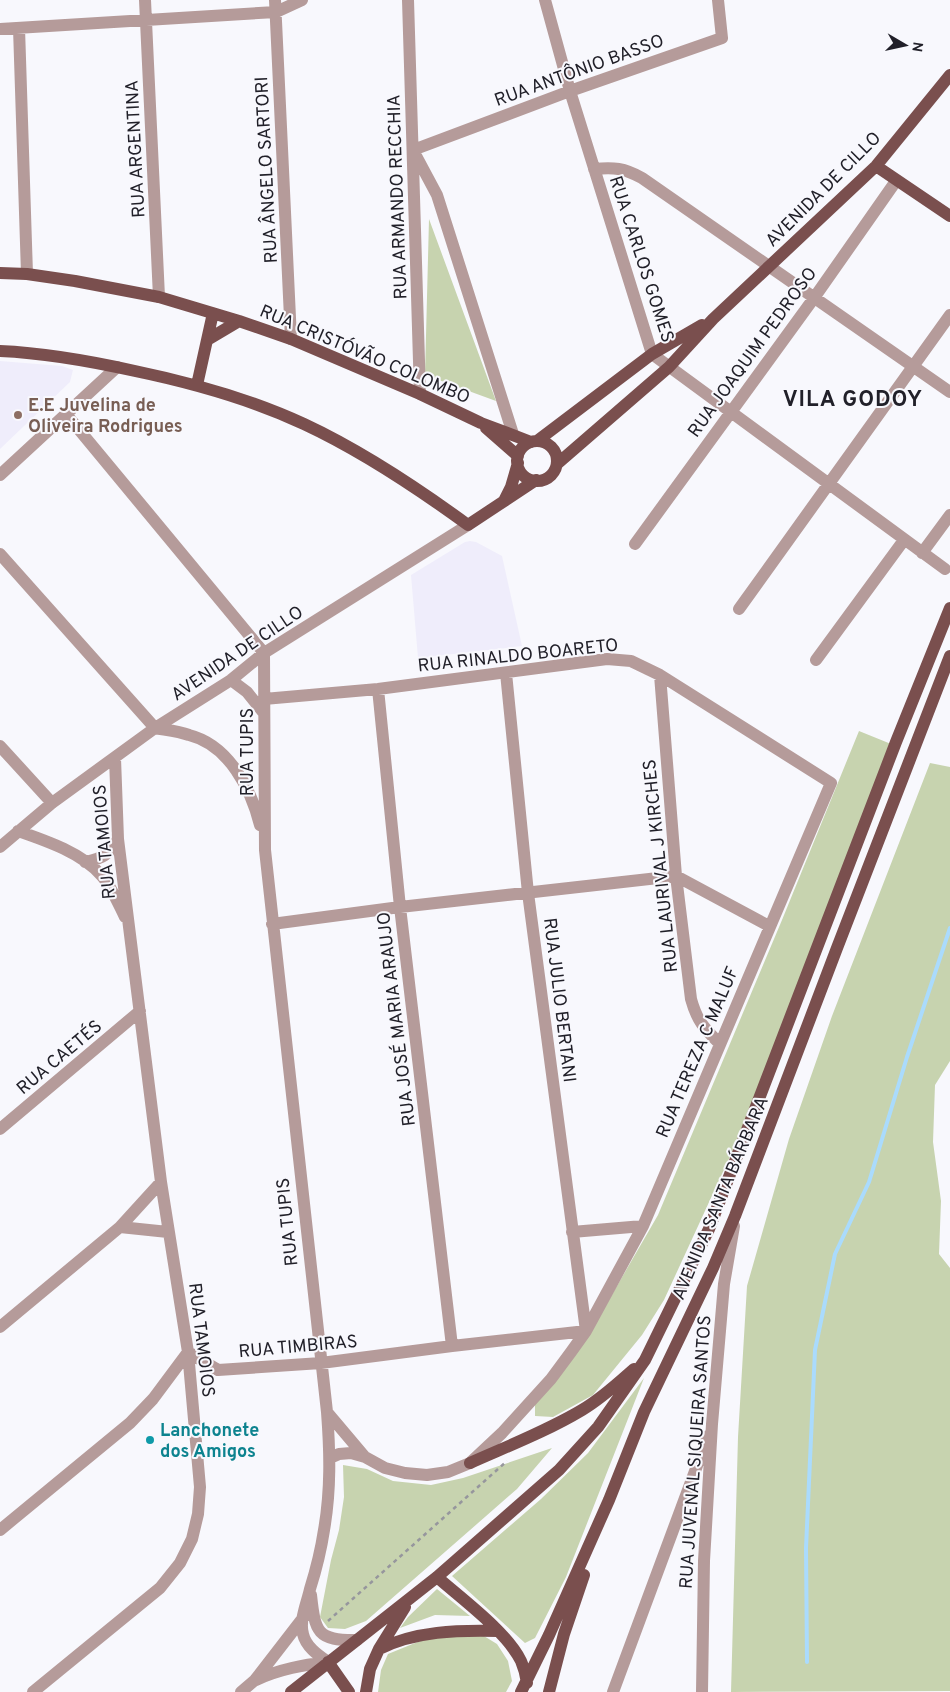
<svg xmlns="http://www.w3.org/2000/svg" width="950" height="1692" font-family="Overpass,sans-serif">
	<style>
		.built { fill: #efedfb }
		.green { fill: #c7d3af }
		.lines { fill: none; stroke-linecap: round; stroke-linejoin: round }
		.stream { stroke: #aadbfd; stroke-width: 4 }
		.path { stroke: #96969d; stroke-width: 2.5; stroke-dasharray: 4 4; stroke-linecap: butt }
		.minor { stroke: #b59b9a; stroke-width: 12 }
		.major { stroke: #7a4f4e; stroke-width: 12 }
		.education-dot { fill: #8d6e63; stroke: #f8f8fd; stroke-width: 2 }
		.culture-dot { fill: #0f9aa8; stroke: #f8f8fd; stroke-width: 2 }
		.labels { text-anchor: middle; stroke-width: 4; stroke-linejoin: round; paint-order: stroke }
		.street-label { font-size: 18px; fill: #212029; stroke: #f8f8fd }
		.education-label { font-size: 18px; font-weight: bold; fill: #785e54; stroke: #f8f8fd; text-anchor: start }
		.culture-label { font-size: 18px; font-weight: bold; fill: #0d838f; stroke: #f8f8fd; text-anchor: start }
		.district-label { font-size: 22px; font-weight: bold; letter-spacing: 1px; fill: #212029; stroke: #f8f8fd }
	</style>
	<rect width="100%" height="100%" fill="#f8f8fd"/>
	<!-- built -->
	<path class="built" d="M0 361 62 366 73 370 70 382 0 449Z
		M470 541 476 542 502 556 522 646 418 658 411 575 465 542Z"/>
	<!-- green -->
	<path class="green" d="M429 219 496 401 425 375Z
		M859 731 896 746 739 1137 664 1300 642 1335 593 1395 553 1417 535 1416V1399L588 1336 658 1215 782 920Z
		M930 763 950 767V1061L935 1085 933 1142 941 1201 939 1254 950 1268V1691L731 1692 738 1437 747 1286 789 1139 832 1016Z
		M644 1378 566 1577 535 1638 525 1643 452 1576 541 1499 588 1453Z
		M552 1448 517 1489 366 1621 345 1629 328 1628 320 1617 331 1560 339 1530 344 1497 343 1465 367 1469 393 1481 431 1485 463 1478Z
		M437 1589 470 1616 435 1615 400 1628 408 1617Z
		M479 1633 497 1644 508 1661 512 1681 506 1692H378L381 1670 388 1654 415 1643 439 1635Z"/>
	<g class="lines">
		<!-- stream -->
		<path class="stream" d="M807 1662 806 1548 815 1350 835 1254 869 1182 907 1057 950 928"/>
		<!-- path -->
		<path class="path" d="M328 1621 507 1461"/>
		<!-- minor -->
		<path class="minor" d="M145 0 159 297
			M275 0 291 339
			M408 0 420 394
			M545 0 570 91 652 354 945 569
			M19 28 27 274
			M0 29 276 12 302 0
			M413 150 570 91 722 38 718 0
			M414 152 437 195 513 434
			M594 169C614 167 624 168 642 178L950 392
			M66 414 264 653 265 850 327 1412C330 1452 331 1490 324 1530 321 1550 316 1570 310 1589 307 1603 299 1620 303 1634 306 1647 318 1655 328 1662
			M0 475 117 367
			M635 544 814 298 896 181
			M922 553 950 515
			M0 554 155 728C166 730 178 731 189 735 229 745 251 789 260 825
			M739 609 950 315
			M816 660 904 540
			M506 673 528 893 586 1331
			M660 675 676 876 691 999C697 1021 704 1028 720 1044
			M231 680 247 692 263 712
			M378 689 400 907 452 1346
			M264 699 378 689 607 659 631 661 660 675 831 783 643 1226 586 1331 571 1352 551 1379 502 1433 470 1463 448 1472 427 1475 405 1473 385 1468 365 1457 351 1453 339 1454 330 1458
			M0 746 52 803
			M18 831C47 841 82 853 102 876 111 886 119 905 125 917
			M0 847 52 803 155 728 231 680 264 653 468 525
			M85 862C104 858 108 855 118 839
			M272 924 400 907 676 876 769 926
			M0 1129 140 1011
			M120 1227 168 1232
			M572 1232 643 1226
			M0 1327 120 1227 161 1182
			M327 1412 365 1457
			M0 1530 130 1423 153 1399 188 1352 218 1370 321 1363 452 1346 586 1331
			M311 1595C315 1632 317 1641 357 1640
			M256 1680C280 1669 303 1665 328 1662
			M33 1692 160 1588 180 1563 192 1539 198 1514 200 1487 188 1352 161 1182 118 839 115 758
			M241 1692 255 1680 303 1618
			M613 1692 708 1436
			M702 1692 704 1561 712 1424 724 1284 734 1226"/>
		<!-- major -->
		<path class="major" d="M876 166 950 216
			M0 273 27 274 75 281 159 297 239 321 291 339 420 394 481 423 531 442
			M207 340 239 321
			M0 351C46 353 90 361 135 371 193 383 250 399 304 424 362 451 416 487 468 525L536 480
			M197 385 213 313
			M486 428 518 456
			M537 441 652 354 702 325
			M517 461a20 20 0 1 1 40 0a20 20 0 1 1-40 0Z
			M557 464 669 367 713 319 876 166 950 75
			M504 501 511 487 518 463
			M470 1463C508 1446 547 1431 582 1410 601 1399 617 1384 634 1369
			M437 1577C462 1599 507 1632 521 1661 524 1668 526 1676 527 1683
			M379 1649C416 1631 457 1630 498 1631
			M328 1662 349 1692
			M291 1692 437 1577 559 1470 598 1427 645 1360 709 1229 896 742 950 608
			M366 1692 370 1669 379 1649 405 1607
			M521 1692 549 1635 609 1500 644 1412 713 1268 735 1216 837 948 950 656
			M549 1692 564 1634 584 1575"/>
	</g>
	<!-- markers -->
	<circle class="education-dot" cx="18" cy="415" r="5"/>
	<circle class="culture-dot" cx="150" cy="1440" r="5"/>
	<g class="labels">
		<!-- street labels -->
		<g class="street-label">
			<text transform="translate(579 70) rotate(-20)" y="6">RUA ANTÔNIO BASSO</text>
			<text transform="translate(135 149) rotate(-93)" y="6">RUA ARGENTINA</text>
			<text transform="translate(266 170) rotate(-93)" y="6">RUA ÂNGELO SARTORI</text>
			<text transform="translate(823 189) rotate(-45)" y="6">AVENIDA DE CILLO</text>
			<text transform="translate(397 197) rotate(-92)" y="6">RUA ARMANDO RECCHIA</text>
			<text transform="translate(642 259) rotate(72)" y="6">RUA CARLOS GOMES</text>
			<text transform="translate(752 352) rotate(-54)" y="6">RUA JOAQUIM PEDROSO</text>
			<text transform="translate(365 354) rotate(23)" y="6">RUA CRISTÓVÃO COLOMBO</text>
			<text transform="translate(237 653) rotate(-34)" y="6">AVENIDA DE CILLO</text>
			<text transform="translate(518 655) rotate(-6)" y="6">RUA RINALDO BOARETO</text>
			<text transform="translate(247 752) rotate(-90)" y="6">RUA TUPIS</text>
			<text transform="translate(104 842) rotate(-95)" y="6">RUA TAMOIOS</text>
			<text transform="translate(660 866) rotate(-96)" y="6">RUA LAURIVAL J KIRCHES</text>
			<text transform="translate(560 1000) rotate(83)" y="6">RUA JULIO BERTANI</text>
			<text transform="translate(396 1019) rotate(-97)" y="6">RUA JOSÉ MARIA ARAUJO</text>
			<text transform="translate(697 1052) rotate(-67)" y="6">RUA TEREZA C MALUF</text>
			<text transform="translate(59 1057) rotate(-40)" y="6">RUA CAETÉS</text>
			<text transform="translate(720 1198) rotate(-67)" y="6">AVENIDA SANTA BÁRBARA</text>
			<text transform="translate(287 1222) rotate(-96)" y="6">RUA TUPIS</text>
			<text transform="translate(202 1340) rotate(83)" y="6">RUA TAMOIOS</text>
			<text transform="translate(298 1346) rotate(-5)" y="6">RUA TIMBIRAS</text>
			<text transform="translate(695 1452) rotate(-86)" y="6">RUA JUVENAL SIQUEIRA SANTOS</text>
		</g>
		<!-- education labels -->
		<g class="education-label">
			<text x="28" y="411">E.E Juvelina de<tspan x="28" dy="21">Oliveira Rodrigues</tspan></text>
		</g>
		<!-- culture labels -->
		<g class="culture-label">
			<text x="160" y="1436">Lanchonete<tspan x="160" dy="21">dos Amigos</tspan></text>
		</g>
		<!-- district labels -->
		<g class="district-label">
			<text x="853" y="406">VILA GODOY</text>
		</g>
	</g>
	<!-- north arrow -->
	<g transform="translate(905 45) rotate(99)" stroke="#f8f8fd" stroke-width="4" paint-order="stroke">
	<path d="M0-4L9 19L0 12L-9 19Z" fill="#212029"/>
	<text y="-8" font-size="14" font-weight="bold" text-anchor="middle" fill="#212029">N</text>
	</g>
</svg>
